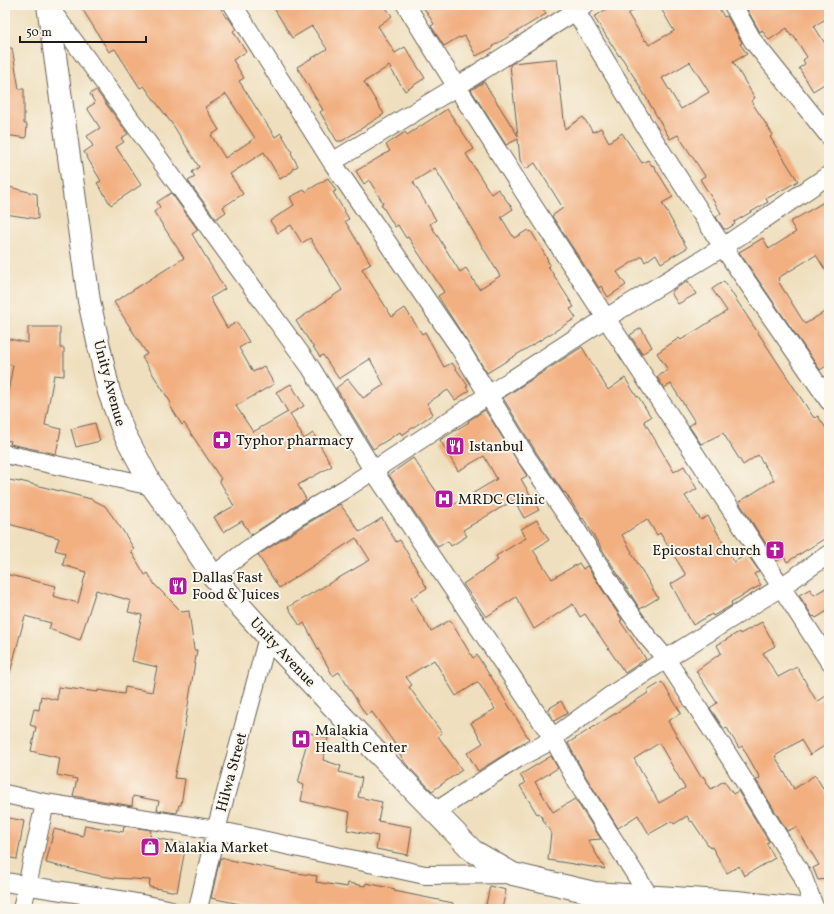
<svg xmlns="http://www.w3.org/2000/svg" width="834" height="914" font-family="Vollkorn,serif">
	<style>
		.building { fill: #f2af80; fill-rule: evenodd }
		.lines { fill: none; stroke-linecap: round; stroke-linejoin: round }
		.minor-casing { stroke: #666055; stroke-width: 20 }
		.major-casing { stroke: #666055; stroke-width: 24 }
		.minor { stroke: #fff; stroke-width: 18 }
		.major { stroke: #fff; stroke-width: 22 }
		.labels { text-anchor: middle; stroke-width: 4; stroke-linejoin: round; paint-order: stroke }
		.street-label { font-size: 15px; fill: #1c1c1c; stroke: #fbf7ec }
		.poi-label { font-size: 15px; fill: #1c1c1c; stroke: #fbf7ec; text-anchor: start }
	</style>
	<rect width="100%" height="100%" fill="#fbf7ec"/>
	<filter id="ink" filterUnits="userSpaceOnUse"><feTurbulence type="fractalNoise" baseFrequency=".025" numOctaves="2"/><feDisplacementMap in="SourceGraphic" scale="8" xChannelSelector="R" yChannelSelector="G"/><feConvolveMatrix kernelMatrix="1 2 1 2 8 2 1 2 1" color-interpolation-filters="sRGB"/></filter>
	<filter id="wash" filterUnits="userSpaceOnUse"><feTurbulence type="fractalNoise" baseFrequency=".012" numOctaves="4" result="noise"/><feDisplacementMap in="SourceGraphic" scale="16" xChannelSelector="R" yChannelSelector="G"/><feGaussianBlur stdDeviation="0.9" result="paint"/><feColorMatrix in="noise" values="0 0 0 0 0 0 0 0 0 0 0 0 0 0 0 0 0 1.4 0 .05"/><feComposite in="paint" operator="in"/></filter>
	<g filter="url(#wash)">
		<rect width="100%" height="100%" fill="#efdfbe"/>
		<g id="blocks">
			<!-- building -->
			<path class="building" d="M80 5H219L226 18 228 17 236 29 233 31 246 52 233 60 244 78 239 81 275 137 281 133 292 152 291 153 298 166 292 169 293 171 280 179 264 152 230 174 243 194 223 207 226 212 216 219 188 181 195 177 192 172 199 167 175 128 144 86 140 88 115 49 109 52ZM226 94 255 138 225 158 211 135 219 130 205 107Z
				M272 5H384L392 16 378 26 395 53 405 47 425 78 405 91 389 66 364 82 384 114 342 141H337L320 112 323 110 297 67 327 49 312 26 292 38Z
				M422 5H541L546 14 493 46 494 47 476 56 465 36 460 38 459 37 444 46 431 26 434 24Z
				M613 5H642L628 14 645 41 646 40 649 45 674 31 659 5H717L724 17 727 16 742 43 740 44 747 54 733 62 755 98 751 101 773 135 770 137 798 181 766 199 768 202 734 222 735 224 727 229H724L716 217 721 213 700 179 705 176 678 135 670 139 636 80 620 55 619 56 594 17ZM690 62 709 92 681 109 662 78Z
				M747 5H829V17L814 26 829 50V81L813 91 799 68 805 64 803 60 807 57 793 35 791 36 787 28 769 40 762 30 760 32 745 6Z
				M5 48H12L19 89H24V124H27L26 138 5 135Z
				M551 59H557L565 129 583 117 593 132 601 128 609 142 622 133 642 163 648 160 652 166 653 165 673 197 662 203 687 248 661 263 656 254 645 262 642 256 617 272 626 285 608 297 601 286 599 288 552 216 563 208 535 163 526 169 520 160 518 139 506 145 471 90 484 82 518 136 510 65 513 63Z
				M96 90 128 134 121 138 124 142 116 147 141 185 111 205 97 183 101 181 84 152 93 146 87 136 100 128 87 108 95 103 90 94Z
				M447 109 474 149 466 154 491 194 498 189 513 209 501 217 514 238 528 230 529 232 531 231 548 260H547L550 265 548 266 574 307 570 309 576 318 487 373 438 296 444 292 408 237 406 238 398 225 395 227 381 204 383 203 369 180 364 184 356 171 390 151 386 145 405 132 407 135ZM435 168 500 276 479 289 466 268 460 272 430 224 436 220 413 182Z
				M328 178 336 191 333 192 349 219 345 221 371 264 362 269 392 317 405 308 422 334 425 332 444 367 452 363 468 386 466 387 469 391 455 400 448 390 427 403 433 414 402 435 400 432 373 449 336 388 348 379 363 398 384 385 370 359 339 379 323 355 320 357 296 321 342 290 310 238 302 243 291 225 278 233 270 221 294 205 290 197 304 190 305 192Z
				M5 186 37 194 38 219 5 214Z
				M171 193 198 230 192 234 225 289 210 298 227 328 237 322 249 342 239 348 253 372 264 366 274 384 236 406 253 432 288 412 276 392 291 384 304 406 290 414 304 439 313 433 332 466 298 485 306 499 251 535 242 521 223 532 214 517 234 506 219 480 221 479 184 423 182 425 169 404 171 403 142 357 147 354 114 302 184 258 154 212 160 207 157 202Z
				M829 199V276L816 255 778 278 779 280 778 281 805 324 829 309V364L820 370 739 252 763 238 769 249 796 232 790 222Z
				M688 281 696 294 678 304 671 293 673 291V290Z
				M724 281 814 418 818 416 829 433V536L787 562 784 557 777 561 739 502 774 480 758 455 743 465 723 433 701 444 689 426 695 422 671 384 664 388 657 377 668 370 657 353 679 338 681 340 727 311 712 289Z
				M28 327H60V348H64V376L54 375 45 425 61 429 56 454 10 444 11 441 5 440V408L13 365 5 363V338L28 343Z
				M641 328 652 347 642 354 630 335Z
				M582 347 608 390 625 378 637 397 638 396 651 417 644 421 674 472 684 466 697 489 685 496 701 520 708 516 734 562 747 554 759 571 754 574 761 585 731 602 732 605 713 616 712 614 693 625 671 584 686 575 660 533 657 535 647 519 622 535 632 552H631L658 598 640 609 605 554 583 518 582 519 565 492 564 493 536 452 503 398Z
				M485 410 527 476 521 479 539 510 524 518 514 500 463 530 467 536 451 546 448 541 438 547 389 475 413 458 448 508 497 479 484 456 458 471 440 440 469 422 468 421Z
				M95 423 100 441 76 447 71 429Z
				M9 480 20 482V481L91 499 105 506 123 531 134 549 131 551 145 575 148 573 155 585 182 612 189 611 194 650H197L183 736 174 778 185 779 181 805H179L177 813 157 810 159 801 133 796 132 806 73 796 77 779 57 775 60 758 31 751 36 727 30 725 34 709 39 710 41 696 57 700 58 687 98 692V690L124 694 125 687 152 692 157 667 132 661 142 615 128 612 131 601 96 590 80 640 49 629 51 623 25 616 10 673H5V574L56 586 53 596 78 603 86 572 63 565 65 553 55 550 59 538 5 523V481L8 482Z
				M340 504 360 532 382 518 396 542 400 540 427 588 411 598 431 631 450 620 473 658 477 655 490 676V675L529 739 478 771 467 753 483 743 471 723 495 709 478 682 456 696 434 660 406 677 412 685 409 687 442 733 438 736 462 770 432 791 406 764 398 752 400 751 372 712 366 715 339 672 333 676 304 623 300 626 288 607 370 560 356 538 279 588 258 555 303 526Z
				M537 520 549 540 533 550 552 579 579 563 583 569 587 566 622 620 620 621 646 659 625 673 585 614 580 617 573 604 534 629 516 597 486 617 463 584 498 560 496 556 526 538 521 529Z
				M829 586V610L816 618 814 616 813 617 799 595 810 589 814 595Z
				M762 622 775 646 763 653 778 677 797 667 817 702 829 694V743L810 755 801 740 775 756 794 789 815 775 829 798V882L827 879 818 880 813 868 819 865 796 827 787 831 756 780 760 778 742 746 739 748 727 728 724 729 710 708 717 703 696 671 721 653 717 645 739 632 740 634Z
				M662 682 681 713 668 721 701 777 703 776 711 789 724 781 733 794 738 791 769 842 766 843 775 858 744 876 739 866 727 873 712 847 710 848 692 821 691 822 687 816 674 824 672 821 649 834 638 815 618 828 586 777 568 743 648 693 647 691ZM659 743 685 788 659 803 634 759Z
				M561 701 568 713 554 721 548 709Z
				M310 733 328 738 323 760 341 766 339 772 362 778 358 797 382 802 378 821 412 827 408 855 376 849 378 836 347 830 350 812 301 801 304 785 298 783 303 764 301 763Z
				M551 756 558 768 535 782 553 812 575 799 601 839 588 840 605 869 548 860 551 833 539 813 537 814 520 786 525 783 520 775Z
				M5 817 24 821 17 859 5 857Z
				M85 825 123 832 124 826 151 830 150 837 186 844 177 892 149 887 150 880 114 878 96 875 46 863 54 829 83 836Z
				M220 858 290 872 317 876 316 882 347 887 348 883 365 886 366 883 395 889 394 891 453 903V909H264L211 898Z
				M490 886 506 890 502 909H485Z"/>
		</g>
	</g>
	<g filter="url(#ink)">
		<use href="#blocks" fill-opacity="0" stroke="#666055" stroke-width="1"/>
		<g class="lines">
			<!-- minor casing -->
			<g class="minor-casing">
				<path id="minor" d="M233 5 332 162 459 347 527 458 574 526 618 595 645 634 666 659 730 758 802 875 815 909
					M406 5C487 138 573 267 658 398 716 485 772 573 829 661
					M572 5 643 123 723 247 829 401
					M733 5 753 41 829 136
					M50 6 49 7 311 368 373 470 553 738 577 782 649 896
					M332 162 456 87 585 5
					M5 454 152 486
					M213 576 247 550 297 517 345 489 606 318 723 247 829 175
					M5 794 45 803 216 830 425 875 513 874
					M435 812 518 758 543 745 610 696 666 659 781 587 829 554
					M5 882 126 901 168 909
					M22 909 45 803
					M198 909 216 830 268 637
					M590 909 594 893"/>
			</g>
			<!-- major casing -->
			<g class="major-casing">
				<path id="major" d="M48 5 89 301 109 392 124 433 152 486 175 518 213 576 268 637 359 734 473 851 513 874 594 893 737 902 800 909"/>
			</g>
			<!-- minor -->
			<use href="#minor" class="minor"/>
			<!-- major -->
			<use href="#major" class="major"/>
		</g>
	</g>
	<!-- icons -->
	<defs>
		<g id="pharmacy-square" transform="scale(1)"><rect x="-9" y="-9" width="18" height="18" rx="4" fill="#b5179e" stroke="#fbf7ec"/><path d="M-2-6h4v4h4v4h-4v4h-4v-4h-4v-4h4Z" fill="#fff"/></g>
		<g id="restaurant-square" transform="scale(1)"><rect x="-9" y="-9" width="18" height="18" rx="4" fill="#b5179e" stroke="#fbf7ec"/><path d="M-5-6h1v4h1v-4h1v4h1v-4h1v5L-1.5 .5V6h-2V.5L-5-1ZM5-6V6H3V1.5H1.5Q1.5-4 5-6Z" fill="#fff"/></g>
		<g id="hospital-square" transform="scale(1)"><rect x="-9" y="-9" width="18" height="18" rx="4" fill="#b5179e" stroke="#fbf7ec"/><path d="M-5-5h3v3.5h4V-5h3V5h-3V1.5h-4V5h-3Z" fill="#fff"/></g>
		<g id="church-square" transform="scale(1)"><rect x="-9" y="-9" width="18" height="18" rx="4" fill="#b5179e" stroke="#fbf7ec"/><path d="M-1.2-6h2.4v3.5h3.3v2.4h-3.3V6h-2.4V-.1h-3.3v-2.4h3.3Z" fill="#fff"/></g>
		<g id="shop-square" transform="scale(1)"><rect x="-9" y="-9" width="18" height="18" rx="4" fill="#b5179e" stroke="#fbf7ec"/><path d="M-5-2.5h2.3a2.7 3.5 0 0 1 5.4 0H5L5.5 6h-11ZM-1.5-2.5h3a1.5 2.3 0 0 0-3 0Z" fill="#fff"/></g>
	</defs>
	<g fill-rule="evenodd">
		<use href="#pharmacy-square" x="222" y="440"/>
		<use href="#restaurant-square" x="455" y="446"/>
		<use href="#hospital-square" x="444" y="499"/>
		<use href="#church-square" x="775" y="550"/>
		<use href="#restaurant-square" x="178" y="586"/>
		<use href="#hospital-square" x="301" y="739"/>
		<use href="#shop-square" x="150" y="847"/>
	</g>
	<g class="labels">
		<!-- street labels -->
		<g class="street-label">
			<text transform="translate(110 383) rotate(75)" y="5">Unity Avenue</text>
			<text transform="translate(283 652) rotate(47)" y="5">Unity Avenue</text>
			<text transform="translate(231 772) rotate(-75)" y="5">Hilwa Street</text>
		</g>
		<!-- poi labels -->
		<g class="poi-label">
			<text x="236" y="445">Typhor pharmacy</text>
			<text x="469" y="451">Istanbul</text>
			<text x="458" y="504">MRDC Clinic</text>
			<text x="761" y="555" text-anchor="end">Epicostal church</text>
			<text x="192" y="582">Dallas Fast<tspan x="192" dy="17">Food &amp; Juices</tspan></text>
			<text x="315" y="735">Malakia<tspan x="315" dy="17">Health Center</tspan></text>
			<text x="164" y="852">Malakia Market</text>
		</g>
	</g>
	<!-- margin -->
	<rect width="834" height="914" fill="none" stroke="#fbf7ec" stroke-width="20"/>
	<!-- scale -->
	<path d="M20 36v6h126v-6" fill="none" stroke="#1c1c1c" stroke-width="2"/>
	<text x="26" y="36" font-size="12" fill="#1c1c1c" stroke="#fbf7ec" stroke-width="3" paint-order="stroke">50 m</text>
</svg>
